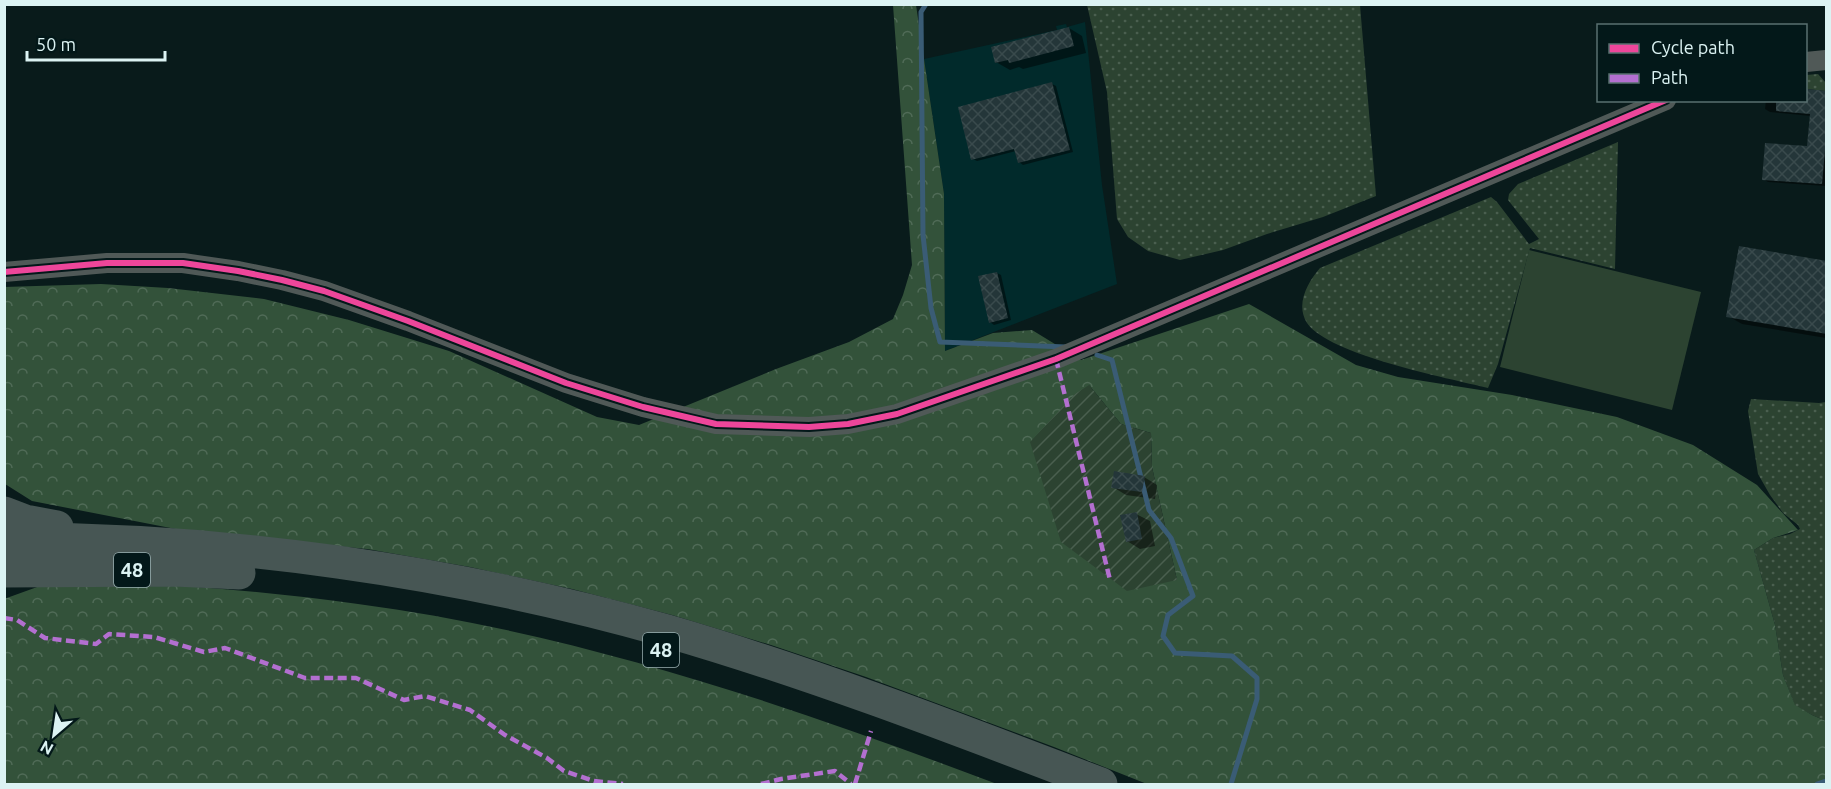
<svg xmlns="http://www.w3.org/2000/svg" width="1831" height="789" font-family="Ubuntu,sans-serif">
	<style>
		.built { fill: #012a2b }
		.grass { fill: url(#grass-dots) }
		.forest { fill: url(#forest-crowns); fill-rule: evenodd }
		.garden { fill: url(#garden-furrows) }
		.pitch { fill: #2c4331 }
		.shadow { fill: #0007 }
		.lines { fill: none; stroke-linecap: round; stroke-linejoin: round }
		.stream { stroke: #3a5c75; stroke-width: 5 }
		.building { fill: url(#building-cross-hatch) }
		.street { stroke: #505957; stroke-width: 20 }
		.highway { stroke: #475654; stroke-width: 33 }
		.quiet { stroke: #b36fd0; stroke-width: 4.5; stroke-dasharray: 9 4.5; stroke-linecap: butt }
		.cycleway-casing { stroke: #031819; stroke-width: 10 }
		.cycleway { stroke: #ed469a; stroke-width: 6 }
		.labels { text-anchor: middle; stroke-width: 6; stroke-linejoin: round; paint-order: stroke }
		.shield { fill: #031819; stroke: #9bb1b2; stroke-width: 1.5 }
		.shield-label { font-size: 20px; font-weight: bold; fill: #dcf3f3 }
	</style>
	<defs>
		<pattern id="grass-dots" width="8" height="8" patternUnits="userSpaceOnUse" patternTransform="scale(1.5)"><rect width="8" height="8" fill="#2c4331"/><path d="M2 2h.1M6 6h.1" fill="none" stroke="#4a5f4f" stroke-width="1.8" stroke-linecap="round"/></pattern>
		<pattern id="forest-crowns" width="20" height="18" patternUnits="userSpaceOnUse" patternTransform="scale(1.5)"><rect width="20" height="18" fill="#33523a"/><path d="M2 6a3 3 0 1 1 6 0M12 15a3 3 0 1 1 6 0" fill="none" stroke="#506b57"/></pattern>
		<pattern id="garden-furrows" width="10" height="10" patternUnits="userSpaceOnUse" patternTransform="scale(1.5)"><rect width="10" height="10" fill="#2c4331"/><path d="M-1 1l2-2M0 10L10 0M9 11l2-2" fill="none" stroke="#4a5f4f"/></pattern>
		<pattern id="building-cross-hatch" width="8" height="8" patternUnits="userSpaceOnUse" patternTransform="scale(1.5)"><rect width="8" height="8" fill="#243639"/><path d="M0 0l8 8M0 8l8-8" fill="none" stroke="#394a4c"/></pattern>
	</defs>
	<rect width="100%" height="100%" fill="#091b1b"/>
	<!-- built -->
	<path class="built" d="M1085 22 1102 185 1117 284 945 351 944 194 924 59 1057 30 1056 26 1066 24 1067 27Z"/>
	<!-- grass -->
	<path class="grass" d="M1087 5H1360L1376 196 1323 217 1267 234 1223 250 1180 260 1148 251 1128 237 1117 219 1107 92Z
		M1818 74 1826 83V91L1806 89V75Z
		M1618 142 1615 269 1530 248 1498 364 1488 388C1448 378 1329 355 1307 323 1295 304 1308 282 1320 268L1491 197 1497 202 1529 244 1539 239 1508 200 1509 194 1518 184Z
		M1751 399 1819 403 1826 402V721L1812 715 1795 706 1783 675 1775 625 1754 550 1773 538 1790 534 1800 529 1798 525 1783 513 1770 495 1758 474 1748 411Z"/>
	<!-- forest -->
	<path class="forest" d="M893 5H916L944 194 945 351 993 333 1032 330 1081 360 1249 304 1356 365 1398 377 1512 395 1617 417 1693 445 1757 485 1798 530 1773 538 1754 550 1775 625 1783 675 1795 705 1812 715 1826 721V784H1147L1054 747 866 677 771 645 672 615 572 589 470 567 367 549 186 531 32 501 5 484 4 287 101 284 168 288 264 299 349 320 449 351 597 417 639 425 776 369 849 342 893 319 903 295 912 265ZM1089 385 1121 424 1151 433 1152 467 1177 580Z
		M51 582C95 584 139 584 183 586 241 590 300 596 358 604 578 633 790 706 997 784H5L4 599Z"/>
	<!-- garden -->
	<path class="garden" d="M1089 385 1121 424 1151 433 1152 467 1177 580 1127 591 1061 542 1030 442 1075 394Z"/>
	<!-- pitch -->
	<path class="pitch" d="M1529 250 1701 292 1672 410 1500 367Z"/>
	<!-- shadow -->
	<path class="shadow" d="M1069 28 1082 36 1086 53 1023 69 1019 67 1010 70 996 62Z
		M1052 84 1056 86 1073 152 1023 165 1019 162 1016 151 977 161 973 159Z
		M1806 91 1826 93V186L1768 182 1763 179 1808 148 1811 116 1770 112 1765 109 1766 100H1806Z
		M1826 260V338L1742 324 1728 316 1826 263Z
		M997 273 1001 275 1011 320 994 325 990 322Z
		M1144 477 1157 485 1155 499 1126 495 1113 487Z
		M1136 514 1150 521 1155 546 1140 549 1127 541Z"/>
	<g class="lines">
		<!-- stream -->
		<path class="stream" d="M926 4 921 12 923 235 931 308 940 342 1066 347
			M1097 355 1112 360 1149 510 1171 538 1193 596 1168 615 1163 636 1175 653 1232 656 1257 678V699L1231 784
			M1817 784 1826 781"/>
	</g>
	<!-- building -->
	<path class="building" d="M1069 27 1074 46 1009 63 1008 60 995 63 991 47Z
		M1052 82 1070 150 1018 163 1014 149 971 160 958 107Z
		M1806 89 1827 91V128L1822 184 1762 180 1765 143 1807 146 1810 114 1776 111V100H1806Z
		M1739 246 1827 261V334L1726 317Z
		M997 272 1008 318 989 323 978 276Z
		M1114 471 1145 476 1142 492 1111 488Z
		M1137 512 1142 539 1126 542 1120 515Z"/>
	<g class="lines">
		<!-- street -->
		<path class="street" d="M1806 62 1826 60
			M4 272 107 263H183L238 271 282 280 324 291 408 321 566 383 643 407 716 424 809 427 848 424 897 414 1056 359 1666 100"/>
		<!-- highway -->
		<path class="highway" d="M4 513 25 521 57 527
			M4 539C224 538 455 571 667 631 815 674 957 729 1101 784
			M4 571 175 570 239 573"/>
		<!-- quiet -->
		<path class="quiet" d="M1056 359 1110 580
			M4 618 17 620 45 638 96 644 109 634 154 637 204 652 225 648 305 678H356L404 700 425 696 470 710 505 735 547 758 564 771 594 781 623 784
			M761 784 781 779 835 771 851 784
			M855 784 871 731"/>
		<!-- cycleway casing -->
		<g class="cycleway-casing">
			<path id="cycleway" d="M4 272 107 263H183L238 271 282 280 324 291 408 321 566 383 643 407 716 424 809 427 848 424 897 414 1056 359 1666 100"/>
		</g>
		<!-- cycleway -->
		<use href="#cycleway" class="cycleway"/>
	</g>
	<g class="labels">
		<!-- shield labels -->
		<g class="shield">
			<rect x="114" y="553" width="36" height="34" rx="4.5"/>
			<rect x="643" y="633" width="36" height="34" rx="4.5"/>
		</g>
		<g class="shield-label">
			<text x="132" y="577">48</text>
			<text x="661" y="657">48</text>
		</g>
	</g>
	<!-- border -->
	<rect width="1831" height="789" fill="none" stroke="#dcf3f3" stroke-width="12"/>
	<!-- legend -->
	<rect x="1597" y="24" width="210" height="78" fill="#031819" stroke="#5a7070" stroke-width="1.5"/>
	<rect x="1609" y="44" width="30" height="9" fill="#ed469a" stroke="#5a7070" stroke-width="1.5"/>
	<text x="1651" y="54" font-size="18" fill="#dcf3f3">Cycle path</text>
	<rect x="1609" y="74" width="30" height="9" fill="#b36fd0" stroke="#5a7070" stroke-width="1.5"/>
	<text x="1651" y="84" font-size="18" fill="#dcf3f3">Path</text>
	<!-- north arrow -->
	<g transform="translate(54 735) rotate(209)" stroke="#031819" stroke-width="4.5" paint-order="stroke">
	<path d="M0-4.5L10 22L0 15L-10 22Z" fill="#dcf3f3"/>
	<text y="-9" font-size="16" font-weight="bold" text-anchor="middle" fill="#dcf3f3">N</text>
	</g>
	<!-- scale -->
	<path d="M27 51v9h138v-9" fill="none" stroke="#dcf3f3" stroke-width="3"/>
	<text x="36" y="51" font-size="18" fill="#dcf3f3" stroke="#031819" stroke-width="4.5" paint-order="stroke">50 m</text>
</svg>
